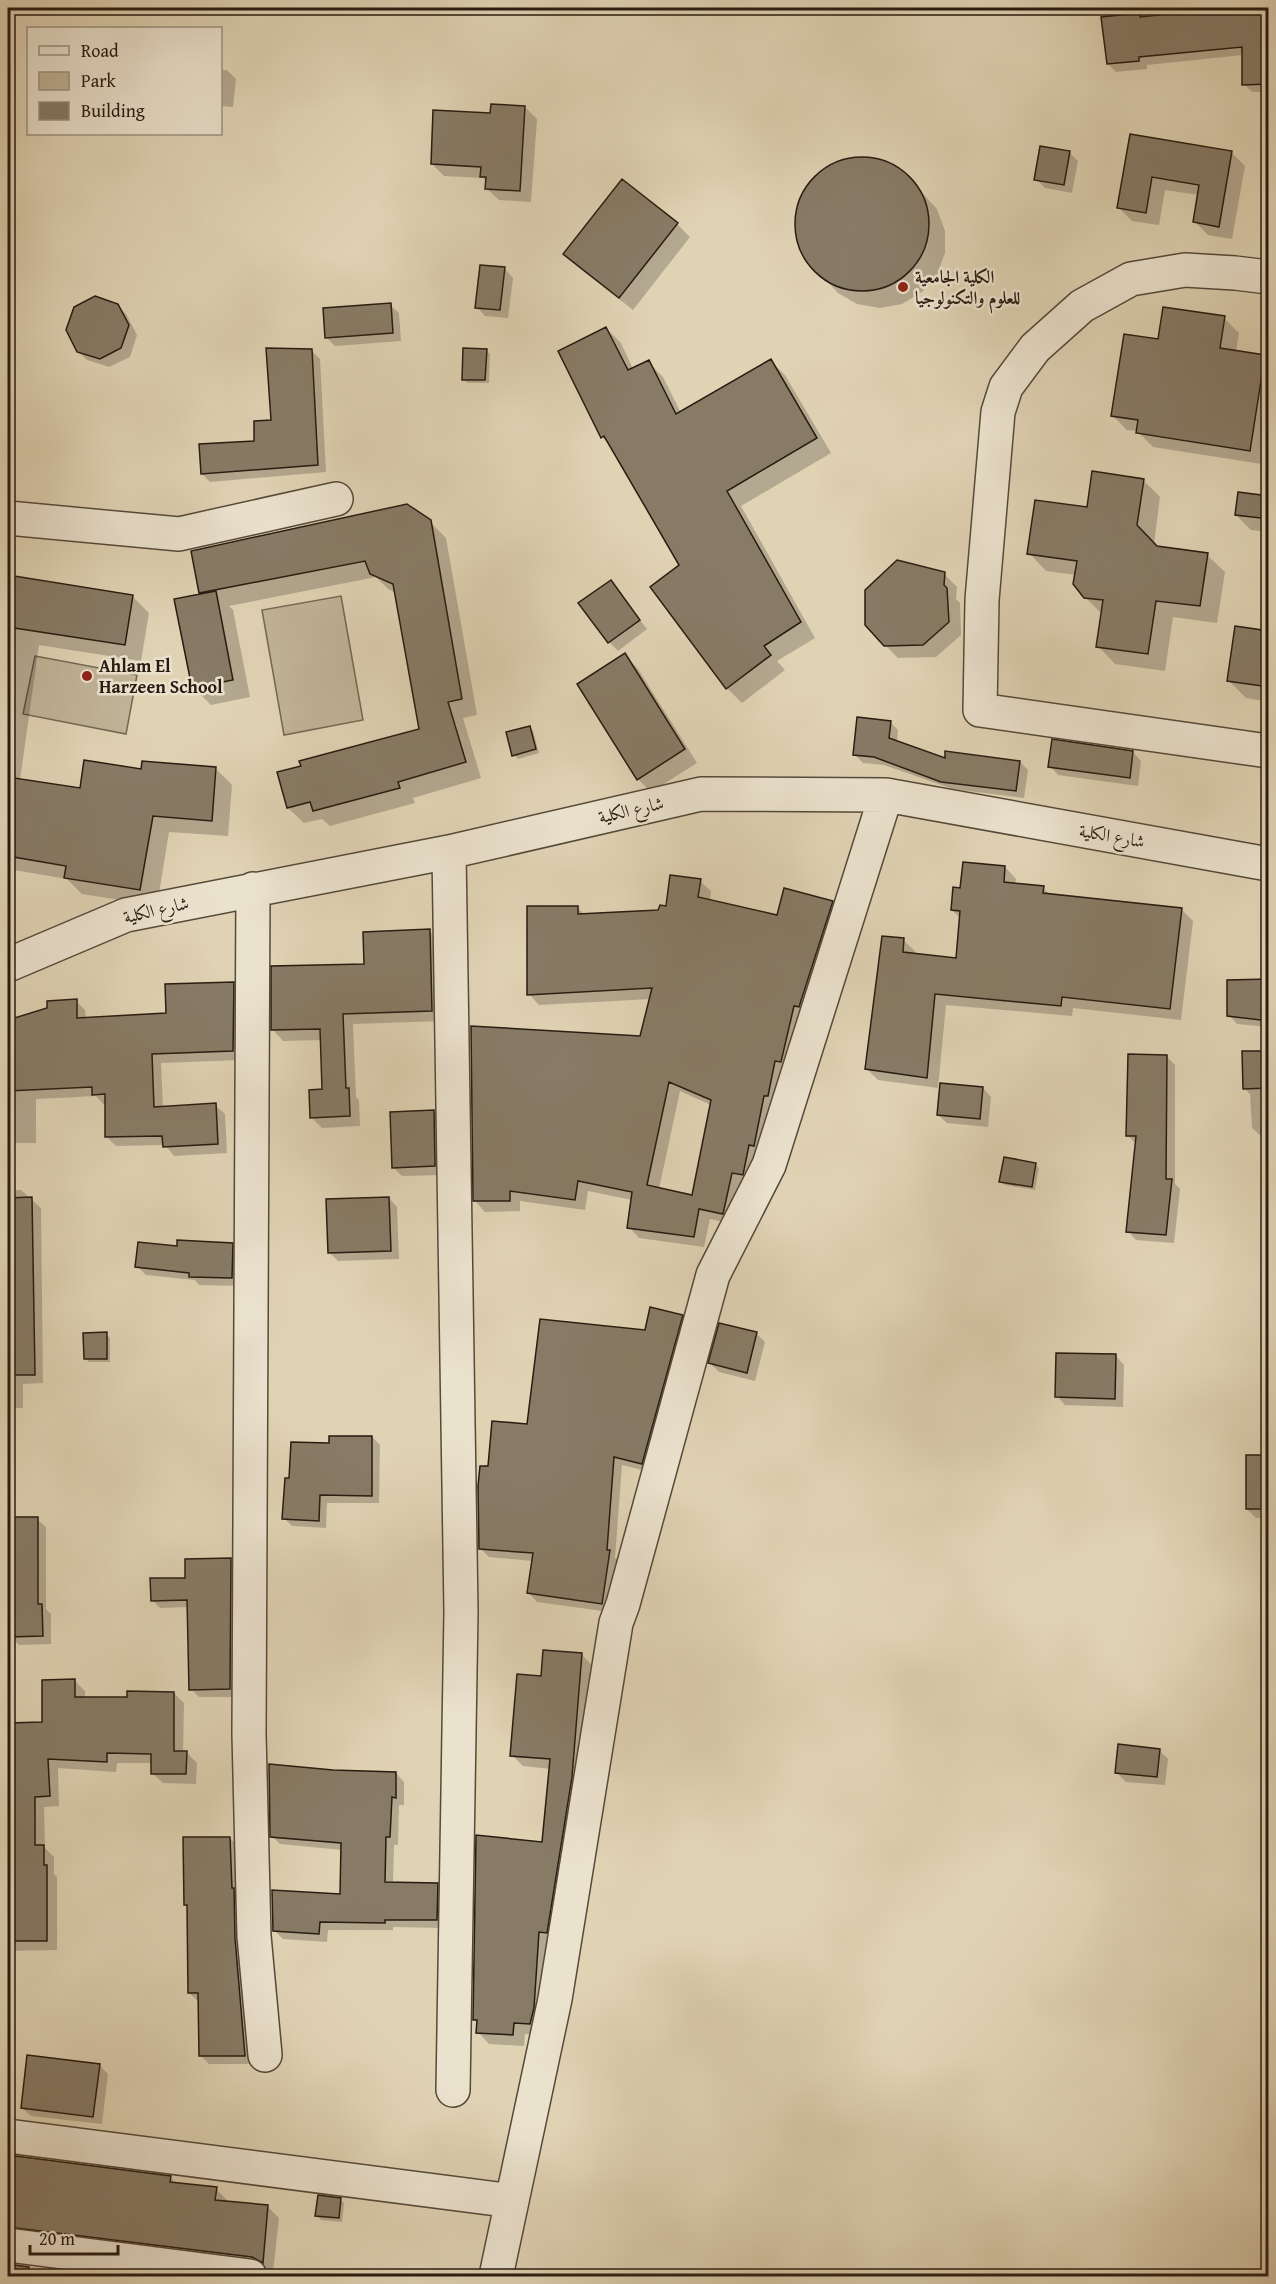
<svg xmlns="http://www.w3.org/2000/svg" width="1276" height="2284" font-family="'Gentium Book Plus',Amiri,serif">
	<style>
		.green { fill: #c1b498; stroke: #746854; stroke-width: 1.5 }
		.shadow { fill: #0003; fill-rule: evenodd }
		.building { fill: #877b66; stroke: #271b11; stroke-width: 1.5; fill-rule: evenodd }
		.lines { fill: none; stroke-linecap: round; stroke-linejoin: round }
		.minor-casing { stroke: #55493a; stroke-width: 36 }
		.minor { stroke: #ebe2ce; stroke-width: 33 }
		.poi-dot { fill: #8f2418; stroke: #ebe2ce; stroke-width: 2 }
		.labels { text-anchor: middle; stroke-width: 5; stroke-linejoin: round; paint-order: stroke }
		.poi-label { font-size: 18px; font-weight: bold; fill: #271b11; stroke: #ebe2ce; text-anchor: start }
		.street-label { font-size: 18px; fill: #271b11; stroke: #ebe2ce }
	</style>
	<rect width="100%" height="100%" fill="#e0d3b4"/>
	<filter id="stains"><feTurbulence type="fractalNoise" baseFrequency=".00333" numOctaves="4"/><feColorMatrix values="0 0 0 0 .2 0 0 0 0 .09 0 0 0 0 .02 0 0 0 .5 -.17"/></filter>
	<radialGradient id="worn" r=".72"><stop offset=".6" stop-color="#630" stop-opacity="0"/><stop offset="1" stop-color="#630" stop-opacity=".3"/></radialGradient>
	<!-- green -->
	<path class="green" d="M341 596 363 720 284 735 262 610Z
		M35 656 137 675 126 734 23 714Z"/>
	<!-- shadow -->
	<path class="shadow" d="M540 8H557L542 10Z
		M831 8H880L881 11 840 16Z
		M928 8H970L930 9Z
		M1148 8H1268V92H1252L1244 84 1243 55 1147 65V69L1116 72 1108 64 1103 19 1149 14Z
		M220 70H227L236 79 233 107 220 106Z
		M525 107 537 119 531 202 499 200 486 188 487 182 483 178 444 176 432 164 491 115Z
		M1131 135 1231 152 1245 166 1232 239 1208 235 1195 222 1199 195 1165 190 1159 225 1132 221 1119 208Z
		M1069 152 1078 161 1072 193 1045 188 1036 179Z
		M870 158 889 164 906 175 937 209 945 231V253L937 275 922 292 902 304 880 308 857 304 838 293 805 257 797 235 796 215 802 195 814 179 830 166 849 159Z
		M677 224 690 237 633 310 578 267 565 253Z
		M505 269 513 278 508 318 485 316 477 307Z
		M117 305 126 314 137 335 130 357 109 367 87 360 78 351Z
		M390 305 399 313 401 341 335 346 326 337Z
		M1224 318 1239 333 1236 352 1268 358V465L1153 447 1137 431 1127 430 1112 415 1160 341Z
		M606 328 621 343 633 369 648 362 663 377 681 413 770 360 785 375 831 453 741 506 815 638 777 661 785 670 742 703 727 688 652 587 681 565 614 449 602 437Z
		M486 350 490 354 489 383H467L463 379Z
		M312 351 320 359 326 472 210 482 202 474 256 442 272 421Z
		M1143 480 1160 497 1154 544 1157 548 1207 555 1225 572 1217 623 1173 617 1165 671 1115 664 1098 646 1102 614 1085 597 1076 575 1046 571 1029 553 1088 509Z
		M1268 497V532L1251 530 1236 515Z
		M430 522 446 538 477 715 463 718 481 778 413 798 415 803 330 826 322 819 304 823 288 808 420 730 396 593 388 589 376 577 229 606 233 610 250 697 211 705 193 687 203 595 201 593Z
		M944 574 957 587 956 599 960 603 961 635 936 657 898 658 885 645Z
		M8 576 132 596 149 613 141 661 39 645 20 780 81 790 142 771 216 769 232 785 228 836 169 832 157 906 82 894 67 879 8 869Z
		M610 582 647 629 618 651 609 642Z
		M1268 632V702L1246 698 1229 681Z
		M624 655 638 669 697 763 651 792 638 779Z
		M890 722 898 730 897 742 946 760 1020 762 1028 770 1024 798 953 789 884 765 863 763 855 755Z
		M529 727 533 731 539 753 518 759 514 755Z
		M1133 752 1141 761 1138 786 1058 775 1050 766Z
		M1005 867 1016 879 1015 885 1043 888 1051 896 1182 910 1193 921 1181 1020 1073 1008 1072 1016 946 1005 938 1088 878 1080 867 1069 903 940 915 951 914 955 957 960 961 919 952 910 961 889Z
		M700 881 711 891 710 901 778 916 832 903 843 914 733 1224 710 1219 704 1247 639 1238 629 1227 632 1200 588 1191 585 1210 520 1201V1211L485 1212 475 1201 641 1037 651 999 539 1005 529 994 578 908 585 915 659 911 667 908ZM680 1091 711 1105 693 1196 659 1189Z
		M429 931 440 942 442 1021 353 1024 356 1097 359 1100 360 1126 322 1128 311 1117 323 1091 322 1040 283 1041 273 1030 366 965Z
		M1268 981V1027L1237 1024 1229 1015Z
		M233 983 243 993 242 1060 161 1063 163 1108 215 1105 225 1114 227 1153 174 1156 165 1145 116 1146 107 1137 106 1104H103L96 1096 36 1099V1143H13L14 1190H21L41 1208 43 1383 23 1384V1408H8V1022L76 1001 85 1010 86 1019 168 1014Z
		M1268 1052V1138H1263L1252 1128 1250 1094 1245 1089Z
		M1167 1057 1175 1065V1184L1180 1189 1174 1243 1136 1240 1128 1231 1137 1144 1128 1136Z
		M983 1088 991 1097 988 1127 947 1123 938 1115Z
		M434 1111 442 1120 443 1175 402 1176 393 1167Z
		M1035 1164 1039 1168 1035 1190 1005 1185 1001 1181Z
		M389 1198 397 1207 399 1259 338 1261 330 1253Z
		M232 1244 241 1253V1286L199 1285 195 1280 146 1275 137 1266 178 1247Z
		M682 1316 691 1325 650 1472 622 1465 615 1558 618 1560 610 1612 537 1602 529 1593 533 1561 489 1557 480 1548 489 1468 529 1426 646 1332Z
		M720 1325 757 1334 765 1342 755 1381 719 1372 710 1363Z
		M106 1334 110 1338V1362H89L85 1358Z
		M1116 1356 1124 1365 1123 1407 1065 1405 1057 1396Z
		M372 1437 380 1445 379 1503H327L326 1528 292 1526 284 1518 291 1479 330 1445Z
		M1268 1456V1518H1256L1247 1509Z
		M8 1519H37L46 1527V1609L51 1614V1644L19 1645 10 1636 9 1602H8Z
		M230 1560 238 1568V1697H199L191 1689 188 1607 160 1608 152 1600 186 1579Z
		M581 1654 593 1666 542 2035 525 2034 524 2046 489 2044 478 2032V2023L474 2019 543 1843 551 1769 523 1766 512 1755 543 1678Z
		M75 1681 85 1691V1699H128L174 1693 184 1703 183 1752H186L197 1763 196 1784 163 1783 152 1773V1763H117L116 1772 58 1768 59 1806 44 1807 45 1848 54 1857V1874L57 1877V1950L8 1951V1725L44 1723Z
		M1159 1750 1168 1759 1165 1785 1126 1782 1117 1773Z
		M333 1771 396 1773 404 1782V1805H399L398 1845H394L393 1884H437L446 1893 445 1928 393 1927V1930H328L327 1942 283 1939 274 1930 341 1895 342 1850 280 1844 272 1836Z
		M230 1838 239 1847 253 2064H209L200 2055 198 2001 189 1993V1908L186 1905Z
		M99 2065 108 2074 102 2124 31 2116 22 2108Z
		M8 2156 67 2164 77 2175 68 2242 8 2241Z
		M170 2177 177 2185 216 2189 227 2200 226 2202 268 2207 279 2218 273 2272 264 2268 112 2248 101 2237Z
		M340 2199 344 2203 342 2222 321 2220 317 2216Z
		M8 2265 28 2268 37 2276H8Z"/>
	<!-- building -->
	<path class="building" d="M1229 8H1269V84L1242 85V47L1139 57V61L1107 64 1101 17 1140 13V17Z
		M491 104 525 106 520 191 485 189 486 177H480L481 167 431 164 433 110 490 113Z
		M1130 134 1232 151 1219 227 1193 222 1199 185 1152 177 1146 213 1117 208Z
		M1040 146 1070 151 1064 185 1034 180Z
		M795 224a67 67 0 1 1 134 0a67 67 0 1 1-134 0Z
		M622 179 678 223 619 298 563 254Z
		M480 265 505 267 500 310 475 308Z
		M95 296 118 304 129 325 121 348 100 359 77 352 66 330 74 307Z
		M391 303 393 333 325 338 323 308Z
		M1163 307 1225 316 1220 348 1265 355 1250 451 1136 433 1138 420 1111 416 1124 334 1158 339Z
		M606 327 628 370 649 360 676 414 771 359 817 438 727 491 801 622 764 646 771 655 726 689 650 587 679 565 604 436 601 438 558 351Z
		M266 348 312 349 318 465 201 474 199 444 254 441V421L271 420Z
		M463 348 487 349 485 380H462Z
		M1092 471 1144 479 1137 525 1157 546 1208 553 1200 606 1156 601 1148 654 1096 647 1103 600 1084 598 1073 584 1077 561 1027 554 1035 500 1087 507Z
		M1238 492 1269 496V519L1235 515Z
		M407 504 431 520 462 699 448 702 466 762 398 782 400 788 313 811 310 802 287 808 277 772 301 766 299 761 419 729 393 584 370 574 365 561 199 593 191 551Z
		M897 560 945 572 944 585 947 588 949 622 923 645 884 646 865 625V590Z
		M8 575 133 595 125 645 8 627Z
		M611 580 640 620 608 643 578 603Z
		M216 591 233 680 192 688 174 599Z
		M1235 626 1269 631V687L1227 681Z
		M625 653 685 749 637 780 577 684Z
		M857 717 891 721 889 738 945 758V751L1020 761 1016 791 941 782 874 757 853 755Z
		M530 726 536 749 512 756 506 732Z
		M1052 739 1133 751 1130 778 1048 767Z
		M84 760 141 769 142 761 216 767 212 821 153 816 140 890 64 878 66 866 8 856V777L80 788Z
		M963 862 1005 866 1004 882 1044 886 1043 893 1182 908 1170 1009 1062 997 1061 1006 935 994 927 1078 865 1069 882 936 904 938 903 952 956 958 960 911 951 910 953 887 960 888Z
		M670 875 701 879 698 897 777 915 784 888 833 901 799 1007 794 1006 781 1062 775 1061 768 1096H764L754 1146 749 1145 743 1175 732 1173 723 1214 699 1209 694 1237 627 1228 632 1192 578 1181 575 1200 510 1191V1201H473L471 1026 640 1036 652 988 527 995V906H578V914L658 910 660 905 666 906ZM669 1082 711 1100 692 1195 647 1185Z
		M430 929 432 1011 343 1014 346 1088H349L350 1116 310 1118 309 1090 322 1089 320 1029 271 1030V966L364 964 363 932Z
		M1269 979V1021L1227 1016V980Z
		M234 982 233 1051 152 1054 154 1107 216 1103 218 1144 163 1147 162 1136 105 1137V1094L92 1095V1087L8 1091V1020L47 1008V1001L77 999V1018L166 1013 165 984Z
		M1242 1051H1269V1088L1243 1089Z
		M1128 1054 1167 1055 1166 1179H1172L1166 1235 1126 1232 1136 1136H1126Z
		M940 1083 983 1087 980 1119 937 1115Z
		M434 1110 435 1166 392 1168 390 1112Z
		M1004 1157 1036 1163 1032 1187 999 1182Z
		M32 1197 35 1375H8V1198Z
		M389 1197 391 1251 328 1253 326 1199Z
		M177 1240 233 1243 232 1278 189 1277V1273L135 1267 138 1242 177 1246Z
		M650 1307 683 1315 642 1464 614 1457 607 1550H610L602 1604 527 1593 533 1553 479 1549 478 1486 480 1466H488L492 1421 527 1424 540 1319 645 1330Z
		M719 1323 757 1332 747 1373 708 1363Z
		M107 1332V1359H84L83 1333Z
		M1056 1353 1116 1354 1115 1399 1055 1397Z
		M329 1436H372V1496L320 1495 319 1521 282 1519 285 1478H289L291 1442 329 1443Z
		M1246 1455H1269V1509H1246Z
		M8 1517H38V1604H42L43 1636 8 1637Z
		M231 1558 230 1689 189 1690 187 1600 151 1601 150 1578H185V1559Z
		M543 1650 582 1653 572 1777 547 1933 539 1932 534 2008 530 2024 514 2023 513 2035 476 2033 477 2020H473L476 1835 542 1842 550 1759 510 1756 517 1674 541 1676Z
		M75 1679V1697H127V1691L174 1692V1751H187L186 1774H151V1754L107 1753V1762L48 1759 50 1796 35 1797V1845H44V1865H47V1941H8V1723L42 1722V1680Z
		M1118 1744 1160 1749 1157 1777 1115 1773Z
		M269 1764 333 1770 396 1772V1798L392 1797 390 1837H386L385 1882 438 1883 437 1920H385V1923L320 1922 319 1934 273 1931 272 1890 340 1894 341 1843 270 1837Z
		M183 1837H230L232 1888H234L235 1938 245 2056H199L198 1993H188L187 1905H184Z
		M27 2055 100 2064 93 2117 21 2108Z
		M8 2155 171 2176 170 2182 217 2187 215 2200 268 2205 263 2263 252 2257 8 2227Z
		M318 2195 341 2198 339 2218 315 2216Z
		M8 2264 29 2267 28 2277H8Z"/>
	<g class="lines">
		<!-- minor casing -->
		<g class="minor-casing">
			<path id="minor" d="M1268 277 1235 273 1185 270 1131 279 1082 306 1035 348 1006 387 998 412 982 600 980 710 1268 751
				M8 518 179 534 336 499
				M449 852 461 1612 453 2090
				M253 889 249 1734 254 1936 265 2055
				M8 965 126 915 449 852 701 794 886 795 1268 864
				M8 2136 512 2201
				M8 2245 250 2276
				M496 2276 555 1999 616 1623 623 1604 713 1275 769 1165 886 795"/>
		</g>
		<!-- minor -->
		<use href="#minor" class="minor"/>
	</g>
	<!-- markers -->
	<g class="poi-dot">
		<circle cx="903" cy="287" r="6"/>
		<circle cx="87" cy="676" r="6"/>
	</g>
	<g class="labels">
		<!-- poi labels -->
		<g class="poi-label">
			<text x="915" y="283">الكلية الجامعية<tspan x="915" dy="21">للعلوم والتكنولوجيا</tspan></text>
			<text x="99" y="672">Ahlam El<tspan x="99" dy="21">Harzeen School</tspan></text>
		</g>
		<!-- street labels -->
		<g class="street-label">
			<text transform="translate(631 810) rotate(-13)" y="6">شارع الكلية</text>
			<text transform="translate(1112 836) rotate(10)" y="6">شارع الكلية</text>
			<text transform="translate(156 910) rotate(-13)" y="6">شارع الكلية</text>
		</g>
	</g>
	<!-- margin -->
	<rect width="1276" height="2284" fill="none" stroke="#e0d3b4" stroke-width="30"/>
	<rect x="9" y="9" width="1258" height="2266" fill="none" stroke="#271b11" stroke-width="3"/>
	<rect x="15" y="15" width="1246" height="2254" fill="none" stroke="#271b11" stroke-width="1.5"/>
	<!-- legend -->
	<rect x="27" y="27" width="195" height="108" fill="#ebe2ce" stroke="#9d9282" stroke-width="1.5"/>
	<rect x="39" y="46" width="30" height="9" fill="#ebe2ce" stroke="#9d9282" stroke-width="1.5"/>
	<text x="81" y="57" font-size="18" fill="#271b11">Road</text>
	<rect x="39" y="72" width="30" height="18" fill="#c1b498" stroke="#9d9282" stroke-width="1.5"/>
	<text x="81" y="87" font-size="18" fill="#271b11">Park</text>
	<rect x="39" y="102" width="30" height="18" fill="#877b66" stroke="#9d9282" stroke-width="1.5"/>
	<text x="81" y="117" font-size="18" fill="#271b11">Building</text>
	<!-- scale -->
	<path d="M30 2245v9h88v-9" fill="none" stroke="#271b11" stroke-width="3"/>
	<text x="39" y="2245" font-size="18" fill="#271b11" stroke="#ebe2ce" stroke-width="4.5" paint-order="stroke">20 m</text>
	<rect width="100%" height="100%" filter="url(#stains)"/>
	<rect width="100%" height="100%" fill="url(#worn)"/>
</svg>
